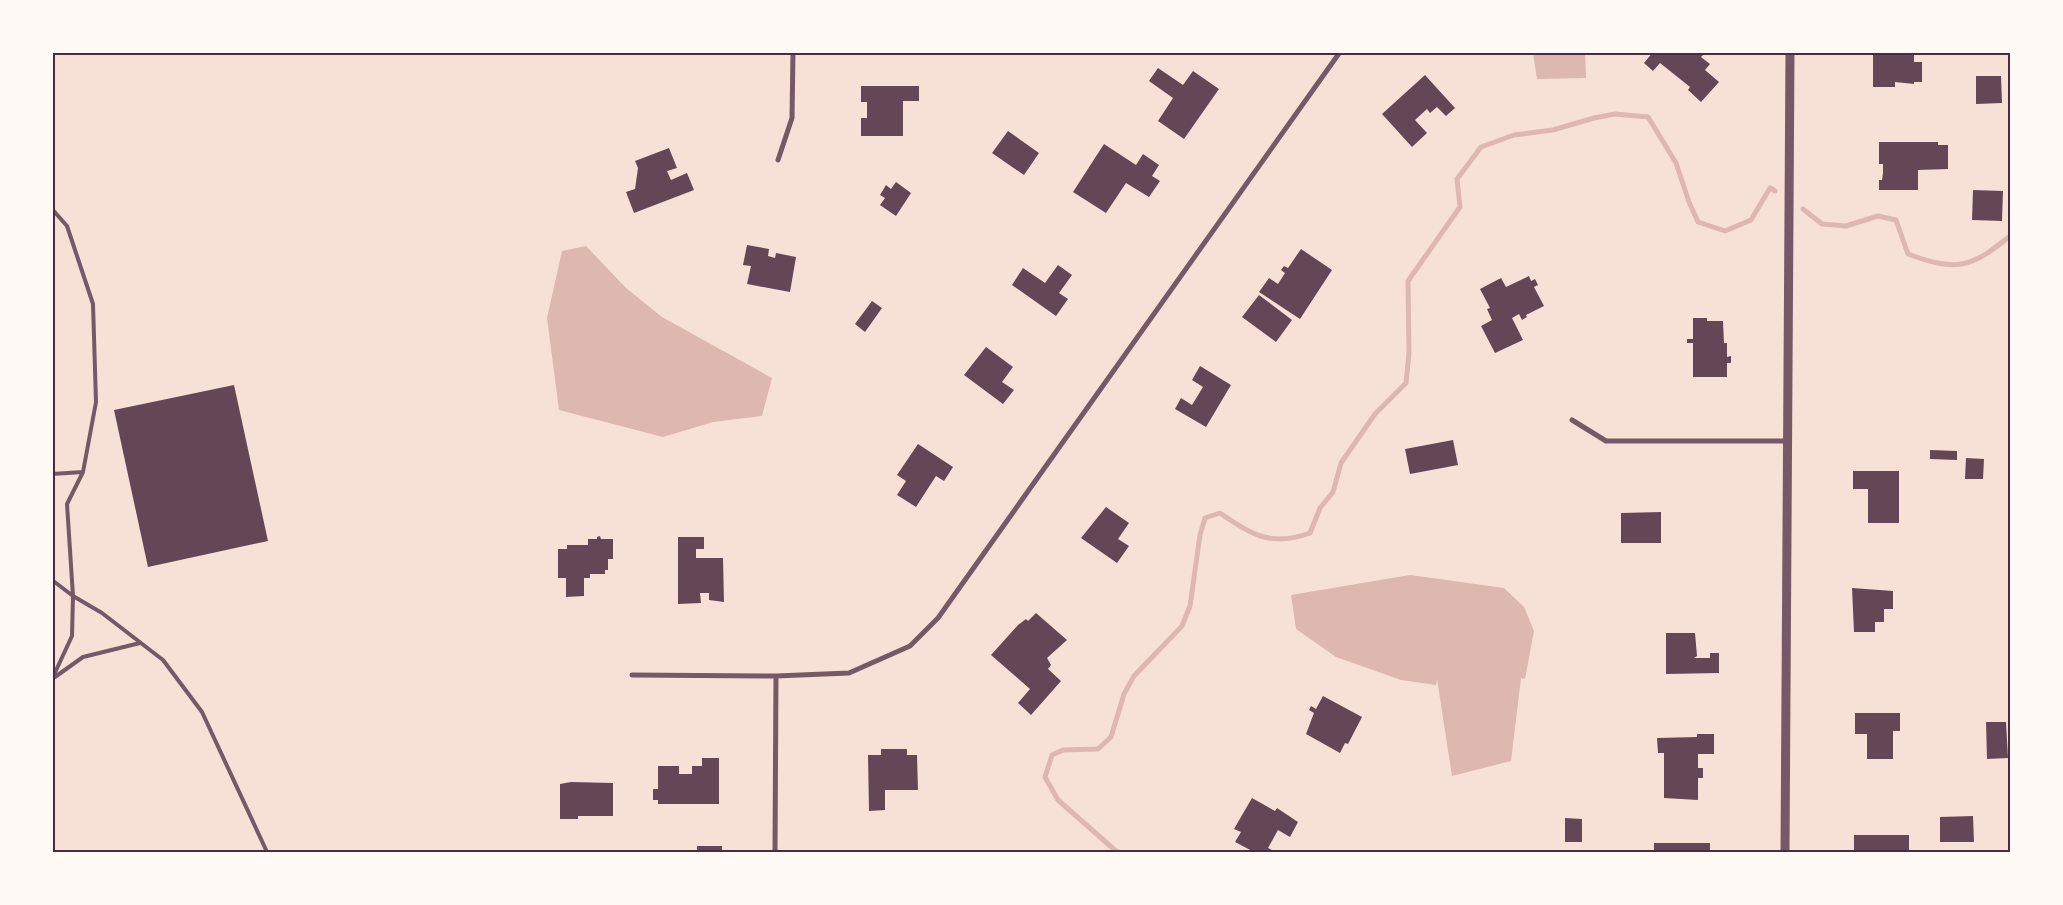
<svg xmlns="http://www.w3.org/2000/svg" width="2063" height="905" font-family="Mulish,sans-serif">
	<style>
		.water { fill: #dcb8b0 }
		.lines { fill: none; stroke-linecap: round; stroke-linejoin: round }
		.stream { stroke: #dcb8b0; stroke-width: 5 }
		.building { fill: #644757 }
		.service { stroke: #755966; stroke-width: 4 }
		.minor { stroke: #755966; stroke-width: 5 }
		.tertiary { stroke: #755966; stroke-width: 9 }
		.neatline { fill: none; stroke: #4a2c40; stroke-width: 2 }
	</style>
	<rect width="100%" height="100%" fill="#f7e1d7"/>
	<!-- water -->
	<path class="water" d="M1533 53H1585L1586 78 1537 79Z
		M586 246 626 288 662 317 772 378 762 416 713 422 663 437 559 410 547 318 562 251Z
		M1410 575 1504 588 1524 607 1534 631 1525 679 1521 678 1511 761 1452 776 1437 679 1436 685 1401 680 1336 657 1296 629 1291 595Z"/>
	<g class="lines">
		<!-- stream -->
		<path class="stream" d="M1803 209 1822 224 1846 226 1878 216 1896 220 1908 254C1956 272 1971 268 2010 236
			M1117 852 1058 800 1045 777 1052 755 1063 750 1098 749 1111 737 1124 694 1134 676 1182 626 1190 606 1200 535 1205 518 1220 513C1251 535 1272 547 1310 533L1320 508 1333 492 1341 463 1375 414 1406 383 1409 353 1408 281 1460 207 1457 179 1481 147 1514 135 1553 130 1594 118 1615 114 1648 117 1676 163 1689 202 1698 222 1725 231 1751 220 1770 188 1775 191"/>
	</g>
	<!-- building -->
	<path class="building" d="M1653 52H1706L1701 57 1710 64 1705 70 1719 82 1701 102 1688 90 1690 87 1660 63 1653 71 1644 63Z
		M1873 52H1914V62H1922V82H1914V84L1895 82V87H1873Z
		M1158 68 1183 85 1193 71 1219 89 1184 139 1158 121 1173 98 1149 81Z
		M1425 75 1455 108 1446 116 1437 107 1430 113 1427 109 1415 120 1427 133 1412 147 1382 114Z
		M1976 76H2001L2002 103 1976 104Z
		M861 86H919V101H903V136H861V118H867V102H861Z
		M1008 131 1039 153 1024 175 992 153Z
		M1879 142H1938V145H1948V169L1918 170V190H1879V180H1882L1883 173V164H1879Z
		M1104 144 1136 165 1143 154 1159 165 1152 176 1160 181 1149 197 1126 183 1106 213 1073 192Z
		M669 148 677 168 667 171 671 180 687 173 694 190 634 213 626 192 635 189 638 168 635 161Z
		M896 182 911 193 896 216 880 205 885 198 880 195 886 185 891 189Z
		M1973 190 2003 191 2002 221 1972 220Z
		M747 245 769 249 768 256 775 258 776 253 796 257 790 292 747 284 751 266 743 265Z
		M1301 249 1332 270 1300 319 1259 292 1269 278 1278 284 1285 273 1281 270 1284 266 1288 268Z
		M1058 265 1072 275 1059 293 1068 299 1056 316 1012 285 1023 268 1045 283Z
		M1529 276 1531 281 1535 279 1538 285 1534 287 1544 306 1526 315 1527 317 1522 320 1519 314 1512 318 1523 340 1495 353 1481 326 1492 320 1487 309 1490 308 1480 289 1501 278 1506 287Z
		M1259 295 1292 320 1276 342 1242 317Z
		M872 301 882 308 865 332 855 324Z
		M1693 318H1707V321H1723L1724 343H1727V357L1731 356V363H1727V377H1693V343H1687V339H1693Z
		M986 347 1013 367 1002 382 1014 390 1003 404 964 375Z
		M1200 366 1231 385 1206 427 1175 409 1181 398 1192 405 1203 387 1192 380Z
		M234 385 268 541 148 567 114 410Z
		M1453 440 1458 465 1410 474 1405 449Z
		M918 444 953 467 944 481 936 476 916 507 897 495 906 481 897 475Z
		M1930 450 1957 451V460L1930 459Z
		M1966 458 1984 459 1983 479H1965Z
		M1853 471H1899V523H1868V489H1853Z
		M1106 507 1129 523 1118 539 1129 546 1117 563 1081 538Z
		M1661 512V543H1621V513Z
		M600 536 601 539H613V559H608V570H605V574H590V578H584V596L566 597V578H558V549H567V545H588V539H597V537Z
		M678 537H704V549H696V558H723L724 602 709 600V593H700L701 603 678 604Z
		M1852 588 1893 591V609H1884V622H1875V632H1854Z
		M1036 613 1067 640 1047 658 1051 665 1048 669 1061 681 1031 715 1018 703 1030 689 991 655 1018 625 1026 619 1028 621Z
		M1666 633H1695L1697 656 1694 658H1710V653H1719V673L1666 674Z
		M1323 696 1362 717 1348 744 1345 743 1340 753 1306 734 1314 713 1309 710 1311 706 1316 709Z
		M1855 713H1900V731H1893V759H1867V734H1855Z
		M1986 722H2006L2008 758 1987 759Z
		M1697 734H1714V754H1698V768H1703V778H1698V800L1664 798V753H1658L1657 738 1697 737Z
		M881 749H907V755H917L918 790H885V810L869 811 868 755H881Z
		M702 758H719V804H658V800H653V789H658V766H679V774H692V766H702Z
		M571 782 613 783V816H578V819H560V784Z
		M1252 798 1275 811 1277 808 1298 822 1290 837 1278 830 1268 848 1272 850 1271 852H1254L1235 842 1241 832 1234 829Z
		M1973 816 1974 842H1940V817Z
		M1565 818 1582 819V842H1565Z
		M1854 835H1909V852H1854Z
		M1654 843H1710V852H1654Z
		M697 846H722V852H697Z"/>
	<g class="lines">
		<!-- service -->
		<path class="service" d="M52 209 67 226 93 304 96 402 83 472 67 504 73 596 72 636 52 679
			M52 474 83 472
			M52 580 73 596 102 613 163 660 202 712 267 852
			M55 677 83 657 140 643"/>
		<!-- minor -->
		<path class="minor" d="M778 160 792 118 793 52
			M1572 420 1606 441H1788
			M632 675 776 676 849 673 910 646 938 618 1340 52
			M775 852 776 676"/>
		<!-- tertiary -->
		<path class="tertiary" d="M1785 852 1790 52"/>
	</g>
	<!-- border -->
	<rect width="2063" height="905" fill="none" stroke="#fffaf5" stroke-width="108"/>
	<rect x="54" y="54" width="1955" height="797" class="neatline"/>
</svg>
